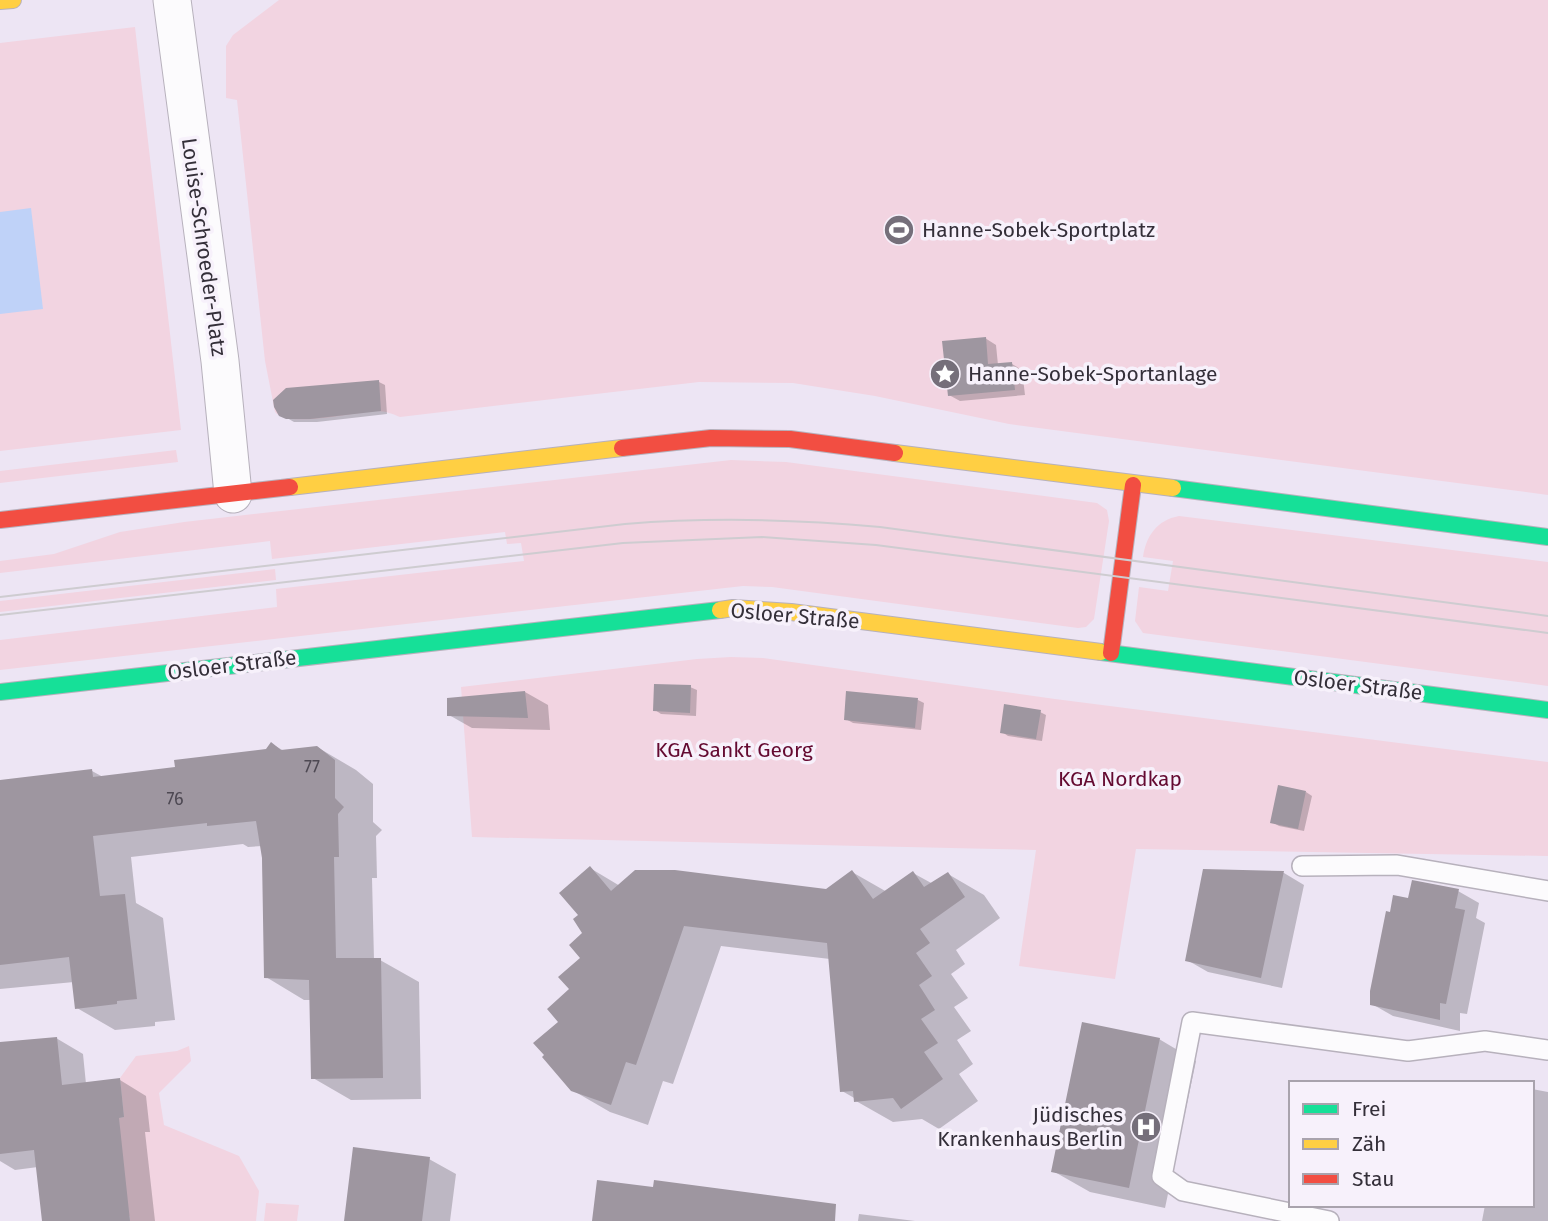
<svg xmlns="http://www.w3.org/2000/svg" width="1548" height="1221" font-family="'Fira Sans',sans-serif">
	<style>
		.green { fill: #f2d4e1 }
		.water { fill: #bfd2f8 }
		.shadow { fill: #0003 }
		.building { fill: #9e96a0 }
		.lines { fill: none; stroke-linecap: round; stroke-linejoin: round }
		.lane-casing { stroke: #b7b1bc; stroke-width: 22 }
		.street-casing { stroke: #b7b1bc; stroke-width: 39 }
		.fast-casing { stroke: #b7b1bc; stroke-width: 18 }
		.slow-casing { stroke: #b7b1bc; stroke-width: 18 }
		.jam-casing { stroke: #b7b1bc; stroke-width: 18 }
		.lane { stroke: #fcfbfd; stroke-width: 19 }
		.street { stroke: #fcfbfd; stroke-width: 37 }
		.fast { stroke: #16e098; stroke-width: 16 }
		.slow { stroke: #ffcf43; stroke-width: 16 }
		.jam { stroke: #f24e42; stroke-width: 16 }
		.tram { stroke: #ceccd0; stroke-width: 2 }
		.labels { text-anchor: middle; stroke-width: 7; stroke-linejoin: round; paint-order: stroke }
		.number-label { font-size: 18px; fill: #4e4953 }
		.poi-label { font-size: 21px; fill: #342f39; stroke: #f7f1fb; text-anchor: start }
		.street-label { font-size: 21px; fill: #342f39; stroke: #f7f1fb }
		.park-label { font-size: 21px; fill: #640a31; stroke: #f7f1fb }
	</style>
	<rect width="100%" height="100%" fill="#ede5f4"/>
	<!-- green -->
	<path class="green" d="M279 0H1548V495L1009 424 875 396 793 383 699 382 400 417C393 414 385 411 378 411 355 411 290 429 275 412L265 361 237 100 226 98V46L233 35Z
		M135 27 181 430 0 451V43Z
		M176 450 178 462 0 483V471Z
		M731 460 786 462 1097 503 1107 510 1109 521 1094 619 1086 627 1078 628 772 587 743 586 0 670V640L277 607 276 589 524 561 521 543 507 544 505 532 272 559 270 541 0 573V561L54 554 120 532 184 522Z
		M1179 516 1548 562V686L1143 633 1135 621 1139 587 1168 591 1173 561 1143 557C1146 536 1157 520 1179 516Z
		M275 569 276 580 0 612V601Z
		M731 657 763 658 1055 699 1548 762V856L1136 849 1115 979 1019 966 1036 850 472 837 461 687 697 659Z
		M189 1046 191 1061 159 1093 164 1125 239 1156 259 1191 256 1221H130V1216H124L119 1118 124 1117 120 1078 136 1056 177 1051Z
		M266 1203 299 1205 297 1221H264Z"/>
	<!-- water -->
	<path class="water" d="M31 208 43 309 0 314V212Z"/>
	<!-- shadow -->
	<path class="shadow" d="M985 338 996 345 998 365 1012 364 1022 370 1025 395 960 401 949 395Z
		M379 382 385 385 387 414 317 422H294L287 418Z
		M690 687 697 690 696 716 661 714 655 710Z
		M525 692 548 705 550 730 472 728 449 715Z
		M918 700 924 703 921 730 853 723 846 719Z
		M1040 712 1046 715 1042 741 1008 736 1002 732Z
		M272 744 284 751 317 747 356 770 373 784V822L382 830 376 836 377 878H372L374 960H380L419 982 421 1099 351 1100 313 1078 311 1000H304L266 977 262 846 248 847 243 844 131 857 136 903 163 918 175 1020 155 1022V1026L115 1030 77 1008 74 982 0 989V781L92 771 103 777 177 769 267 750Z
		M1306 792 1312 796 1304 831 1279 826 1272 822Z
		M590 868 620 886 826 891 852 872 887 892 913 873 933 884 948 874 984 895 1000 918 956 950 965 964 951 974 968 998 954 1007 971 1031 957 1040 973 1064 959 1074 978 1101 939 1129 922 1119 893 1122 856 1101V1099L842 1091 830 959 721 946 673 1084 663 1081 648 1125 610 1112 572 1090 547 1056 582 958 584 934 581 915Z
		M1205 871 1284 873 1304 885 1282 988 1208 972 1187 960Z
		M1458 891 1479 903 1476 918 1485 923 1467 1014 1460 1013V1031L1393 1016 1372 1004 1391 914 1409 900Z
		M56 1038 83 1054 86 1084 120 1080 146 1096 150 1132H145L155 1221H44L38 1167 15 1170 0 1161V1045Z
		M1159 1039 1196 1061 1165 1208 1090 1192 1053 1171Z
		M1532 1089 1548 1092V1221H1482L1485 1205H1532Z
		M429 1159 456 1174 450 1221H346Z
		M859 1214 915 1221H858Z"/>
	<!-- building -->
	<path class="building" d="M986 337 988 364 1012 362 1015 390 948 396 942 341Z
		M379 380 381 411 310 419H286L279 416 274 407 273 400 286 388Z
		M654 684 691 685 690 713 653 711Z
		M525 691 528 718 447 716V698Z
		M846 691 918 698 915 728 844 720Z
		M1004 704 1041 710 1036 739 1000 733Z
		M271 742 281 750 317 746 335 760V798L344 807 338 814 339 857H334L336 958H381L383 1078 311 1079 309 980 264 978 262 858 256 821 207 826V823L93 836 100 896 125 894 137 999 117 1001V1004L75 1009 69 957 0 965V780L92 769 93 777 175 767 174 760 266 749Z
		M1278 785 1306 791 1298 829 1270 823Z
		M590 866 611 891 635 870H675L826 889 852 870 873 899 913 871 924 887 948 872 965 897 920 929 930 943 916 953 932 976 919 985 935 1010 921 1019 938 1043 924 1052 943 1079 901 1109 893 1098 854 1102 853 1091 840 1092 827 943 684 926 636 1065 626 1062 611 1105 571 1091 542 1057 544 1055 533 1043 558 1022 547 1009 569 989 558 977 580 958 569 945 582 933 573 919 578 915 559 893Z
		M1203 869 1284 871 1261 978 1185 961Z
		M1412 880 1459 889 1455 908 1465 910 1446 1004 1440 1003V1020L1370 1005V991L1386 911 1390 912 1393 895 1408 898Z
		M1082 1022 1160 1038 1129 1188 1051 1172Z
		M57 1037 62 1085 120 1078 124 1117 119 1118 130 1221H42L34 1150 0 1154V1042Z
		M353 1147 430 1157 422 1221H344Z
		M597 1180 653 1187 654 1180 836 1204 835 1221H592Z"/>
	<g class="lines">
		<!-- lane casing -->
		<g class="lane-casing">
			<path id="lane" d="M1302 866 1397 865 1548 891
				M1329 1221 1183 1191 1162 1176 1192 1022 1408 1051 1485 1041 1548 1050"/>
		</g>
		<!-- street casing -->
		<g class="street-casing">
			<path id="street" d="M172 0 220 361 233 494"/>
		</g>
		<!-- fast casing -->
		<g class="fast-casing">
			<path id="fast" d="M1173 488 1548 537
				M1101 652 1548 710
				M0 692 720 610"/>
		</g>
		<!-- slow casing -->
		<g class="slow-casing">
			<path id="slow" d="M0 1 13 0
				M895 453 1173 488
				M290 487 622 448
				M720 610 733 608 791 612 1101 652"/>
		</g>
		<!-- jam casing -->
		<g class="jam-casing">
			<path id="jam" d="M622 448 711 438 790 439 895 453
				M0 520 290 487
				M1111 653 1133 485"/>
		</g>
		<!-- lane -->
		<use href="#lane" class="lane"/>
		<!-- street -->
		<use href="#street" class="street"/>
		<!-- fast -->
		<use href="#fast" class="fast"/>
		<!-- slow -->
		<use href="#slow" class="slow"/>
		<!-- jam -->
		<use href="#jam" class="jam"/>
		<!-- tram -->
		<path class="tram" d="M0 597 625 524C711 517 794 519 880 527L1548 616
			M0 615 623 543 762 537 876 545 1548 633"/>
	</g>
	<!-- icons -->
	<defs>
		<g id="stadium-disc" transform="scale(1.575)"><circle r="9.5" fill="#756f7a" stroke="#f7f1fb"/><path d="M0-5a6.5 5 0 1 0 0 10a6.5 5 0 1 0 0-10ZM-3.5-1.8h7v3.6h-7Z" fill="#fff"/></g>
		<g id="sight-disc" transform="scale(1.575)"><circle r="9.5" fill="#756f7a" stroke="#f7f1fb"/><path d="M0-6L1.8-2.2L6-1.7L2.9 1.2L3.7 5.4L0 3.3L-3.7 5.4L-2.9 1.2L-6-1.7L-1.8-2.2Z" fill="#fff"/></g>
		<g id="hospital-disc" transform="scale(1.575)"><circle r="9.5" fill="#756f7a" stroke="#f7f1fb"/><path d="M-5-5h3v3.5h4V-5h3V5h-3V1.5h-4V5h-3Z" fill="#fff"/></g>
	</defs>
	<g fill-rule="evenodd">
		<use href="#stadium-disc" x="899" y="230"/>
		<use href="#sight-disc" x="945" y="374"/>
		<use href="#hospital-disc" x="1146" y="1127"/>
	</g>
	<g class="labels">
		<!-- number labels -->
		<g class="number-label">
			<text x="312" y="773">77</text>
			<text x="175" y="805">76</text>
		</g>
		<!-- poi labels -->
		<g class="poi-label">
			<text x="922" y="237">Hanne-Sobek-Sportplatz</text>
			<text x="968" y="381">Hanne-Sobek-Sportanlage</text>
			<text x="1123" y="1122" text-anchor="end">Jüdisches<tspan x="1123" dy="24">Krankenhaus Berlin</tspan></text>
		</g>
		<!-- street labels -->
		<g class="street-label">
			<text transform="translate(204 247) rotate(82)" y="7">Louise-Schroeder-Platz</text>
			<text transform="translate(795 616) rotate(5)" y="7">Osloer Straße</text>
			<text transform="translate(232 665) rotate(-7)" y="7">Osloer Straße</text>
			<text transform="translate(1358 685) rotate(7)" y="7">Osloer Straße</text>
		</g>
		<!-- park labels -->
		<g class="park-label">
			<text x="734" y="757">KGA Sankt Georg</text>
			<text x="1120" y="786">KGA Nordkap</text>
		</g>
	</g>
	<!-- legend -->
	<rect x="1289" y="1081" width="245" height="126" fill="#f7f1fb" stroke="#a9a3ad" stroke-width="2"/>
	<rect x="1303" y="1104" width="35" height="10" fill="#16e098" stroke="#a9a3ad" stroke-width="2"/>
	<text x="1352" y="1116" font-size="21" fill="#342f39">Frei</text>
	<rect x="1303" y="1139" width="35" height="10" fill="#ffcf43" stroke="#a9a3ad" stroke-width="2"/>
	<text x="1352" y="1151" font-size="21" fill="#342f39">Zäh</text>
	<rect x="1303" y="1174" width="35" height="10" fill="#f24e42" stroke="#a9a3ad" stroke-width="2"/>
	<text x="1352" y="1186" font-size="21" fill="#342f39">Stau</text>
</svg>
